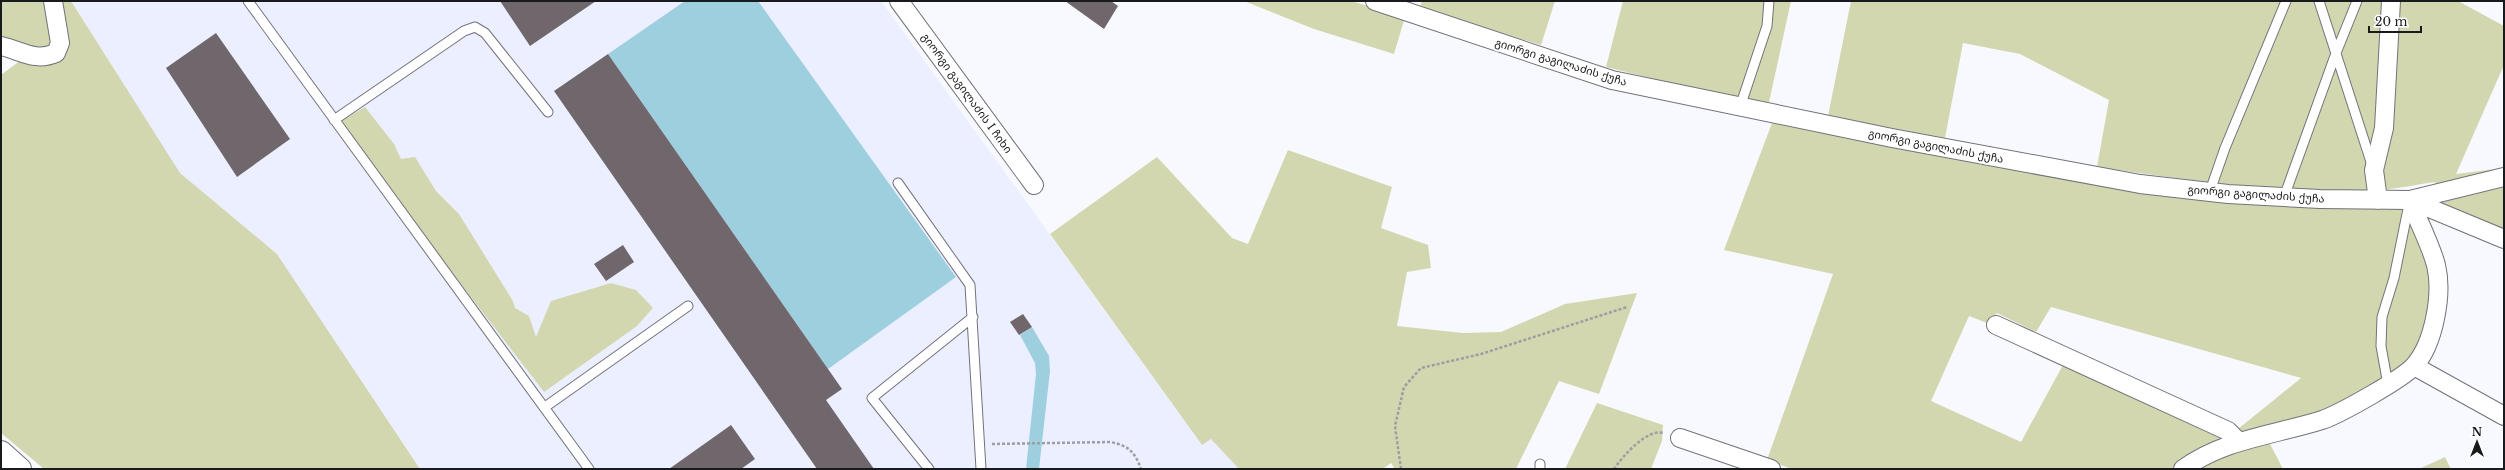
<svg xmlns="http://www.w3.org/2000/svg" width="2505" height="470" font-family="'Libre Baskerville','Noto Sans Georgian',serif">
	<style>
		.built { fill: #ecefff }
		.green { fill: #d3d7b0 }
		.water { fill: #9ecfdf }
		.building { fill: #6f676b }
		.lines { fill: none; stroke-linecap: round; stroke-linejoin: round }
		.lane-casing { stroke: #71737a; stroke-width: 11 }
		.street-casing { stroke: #71737a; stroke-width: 20 }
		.secondary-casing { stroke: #71737a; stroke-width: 24 }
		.path { stroke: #9d9ea2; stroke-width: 2.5; stroke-dasharray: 3 2; stroke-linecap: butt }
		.lane { stroke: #fff; stroke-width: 9 }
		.street { stroke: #fff; stroke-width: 18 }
		.secondary { stroke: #fff; stroke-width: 22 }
		.labels { text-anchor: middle; stroke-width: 4; stroke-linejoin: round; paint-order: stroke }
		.street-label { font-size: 11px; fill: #191a1d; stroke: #fff }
	</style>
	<rect width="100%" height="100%" fill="#f7f9fe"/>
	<!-- built -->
	<path class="built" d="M71 1H881L1202 445 1211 438 1239 469H420L277 254 180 174Z"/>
	<!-- green -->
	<path class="green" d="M1 1H49L56 36 48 51 1 41Z
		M59 1H71L180 173 277 254 420 469H44L1 433V75L21 60 51 63Z
		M1244 1H1351L1405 17 1394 54 1314 29Z
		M1422 1H1555L1541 45 1420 8Z
		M1623 1H1791L1768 107 1606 67Z
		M1851 1H2458L2504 26V65L2456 174 2504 168V234L2439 206 2435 182C2417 184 2398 189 2380 190 2285 195 2190 180 2097 167L2109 100 2020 54 1963 43 1945 138 1828 116Z
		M365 107 394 144 401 159 415 157 436 191 459 214 513 301 515 308 529 316 536 337 551 301 611 283 636 290 653 308 637 326 544 392 337 123Z
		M1772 123 2138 189 2406 208 2429 271 2431 313 2411 361 2370 389 2320 415 2243 436 2238 429 2301 378 2051 307 2036 332 1997 313 1987 323 1969 316 1931 401 2021 442 2064 363 2224 439 2179 462 2171 469H1792L1767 460 1833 274 1724 250Z
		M1288 150 1392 187 1381 228 1428 245 1431 268 1407 272 1397 326 1463 333 1501 332 1565 304 1637 293 1599 394 1559 381 1516 469H1395L1391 463 1383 469H1239L1211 439 1202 445 1050 234 1157 157 1232 238 1248 244Z
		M1597 403 1663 425 1662 441 1651 469H1565Z
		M2269 442 2283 469H2193L2204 461Z
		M2445 457 2451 469H2419Z"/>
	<!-- water -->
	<path class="water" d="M685 1H758L956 277 828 369 608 54Z
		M1032 327 1049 356 1050 371 1039 469H1026L1036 374 1035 363 1020 335Z"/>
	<!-- building -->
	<path class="building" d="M500 1H596L530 46Z
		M1065 1H1111L1118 6 1104 29Z
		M216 33 290 139 237 177 166 68Z
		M608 54 842 389 826 400 874 469H817L554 91Z
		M623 245 634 262 606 281 594 264Z
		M1023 314 1032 327 1019 335 1010 322Z
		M731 425 755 459 741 469H669Z"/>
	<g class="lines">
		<!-- lane casing -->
		<g class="lane-casing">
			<path id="lane" d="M248 1 589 469
				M2319 1 2372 165
				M1740 107 1767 26 1769 1
				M334 120 464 31 475 27 485 33 548 112
				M898 183 970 285 981 469
				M2210 191 2225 148 2286 1
				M2284 197 2336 53 2357 1
				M2388 385 2381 346 2382 317 2394 278 2409 204
				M545 407 688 306
				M1540 464V469
				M929 469 872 398 973 317"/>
		</g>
		<!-- street casing -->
		<g class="street-casing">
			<path id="street" d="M899 1 1034 185
				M1375 1 1612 80 1892 138 2140 184 2228 194 2320 199 2410 200 2504 239
				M1 46C22 51 35 62 56 53L60 43 53 1
				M2378 200 2374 170 2384 128 2391 1
				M1996 325 2228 431 2239 442
				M2414 366 2504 416
				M1680 438 1771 469
				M2183 469C2224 439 2275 435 2322 420 2340 414 2402 379 2414 366 2434 344 2443 294 2436 265 2430 243 2418 221 2410 200L2504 177"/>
		</g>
		<!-- secondary casing -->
		<g class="secondary-casing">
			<path id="secondary" d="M1 452 20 469"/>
		</g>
		<!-- path -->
		<path class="path" d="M992 444 1110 442C1128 445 1135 452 1141 469
			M1401 469 1395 426 1404 387 1421 368 1481 354 1627 307
			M1614 469C1622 457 1647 428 1664 433"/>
		<!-- lane -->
		<use href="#lane" class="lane"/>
		<!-- street -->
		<use href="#street" class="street"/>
		<!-- secondary -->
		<use href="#secondary" class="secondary"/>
	</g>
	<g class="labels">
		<!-- street labels -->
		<g class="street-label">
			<text transform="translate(1561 62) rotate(17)" y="4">გიორგი გაგილაძის ქუჩა</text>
			<text transform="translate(967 93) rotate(54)" y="4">გიორგი გაგილაძის I ჩიხი</text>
			<text transform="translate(1936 146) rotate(11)" y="4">გიორგი გაგილაძის ქუჩა</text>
			<text transform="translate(2256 194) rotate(4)" y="4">გიორგი გაგილაძის ქუჩა</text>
		</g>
	</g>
	<!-- border -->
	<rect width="2505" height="470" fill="none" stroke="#191a1d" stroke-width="4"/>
	<!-- north arrow -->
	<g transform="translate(2477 442)" stroke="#ffffff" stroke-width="3" paint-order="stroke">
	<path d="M0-3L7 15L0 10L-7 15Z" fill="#191a1d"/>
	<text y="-6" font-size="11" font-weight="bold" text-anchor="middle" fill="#191a1d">N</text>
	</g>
	<!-- scale -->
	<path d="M2369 26v6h52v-6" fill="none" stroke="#191a1d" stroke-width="2"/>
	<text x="2375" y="26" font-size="12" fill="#191a1d" stroke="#ffffff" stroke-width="3" paint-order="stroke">20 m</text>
</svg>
